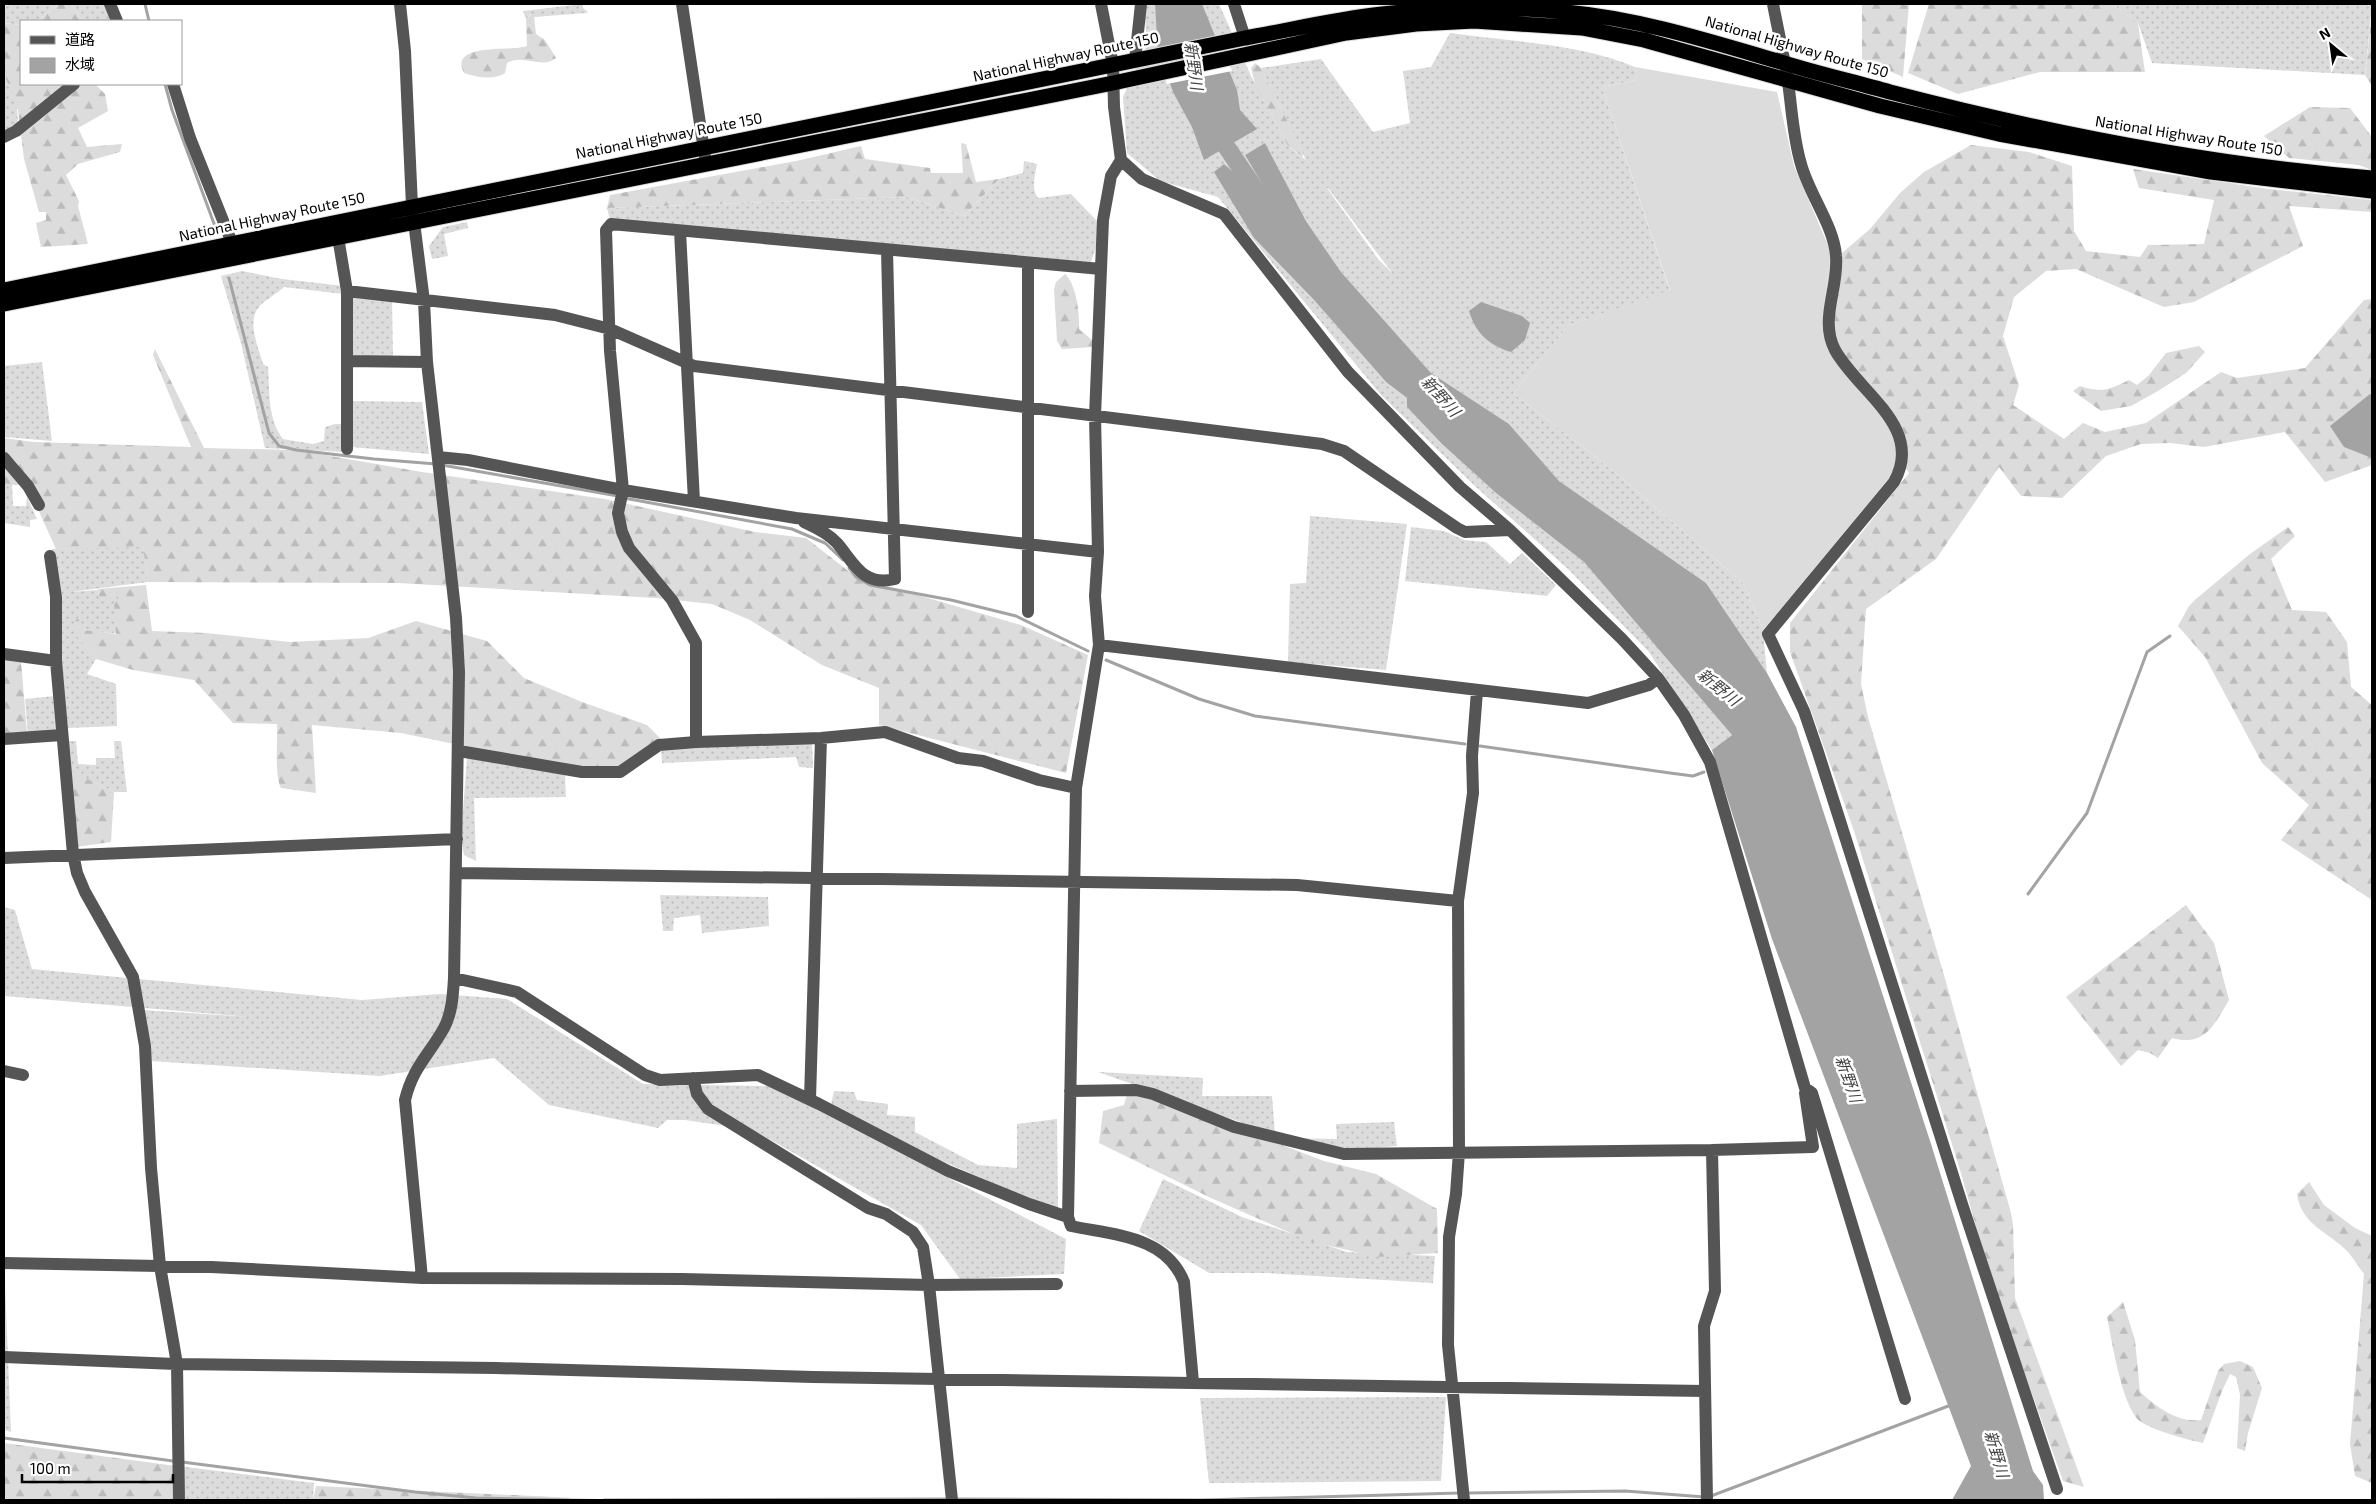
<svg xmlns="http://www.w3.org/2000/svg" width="2376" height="1504" font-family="'Exo 2','Noto Sans JP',sans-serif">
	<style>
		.grass { fill: url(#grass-dots); fill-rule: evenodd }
		.forest { fill: url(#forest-firs) }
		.garden { fill: #dcdcdc }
		.water { fill: #a3a3a3 }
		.pier { fill: #fff }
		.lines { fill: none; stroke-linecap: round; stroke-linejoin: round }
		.stream { stroke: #a3a3a3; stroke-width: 3 }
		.river { stroke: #a3a3a3; stroke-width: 18 }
		.highway-casing { stroke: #dbdbdb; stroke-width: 17 }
		.minor { stroke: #555; stroke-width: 12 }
		.highway { stroke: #000; stroke-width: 15 }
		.labels { text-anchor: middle; stroke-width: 5; stroke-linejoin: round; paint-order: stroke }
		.street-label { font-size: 15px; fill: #000; stroke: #fff }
		.water-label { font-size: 16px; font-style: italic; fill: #444; stroke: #fff }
	</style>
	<defs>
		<pattern id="grass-dots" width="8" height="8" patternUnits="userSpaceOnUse" patternTransform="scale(1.25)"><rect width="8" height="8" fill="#dcdcdc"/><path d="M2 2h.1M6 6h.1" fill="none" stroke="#bbb" stroke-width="1.8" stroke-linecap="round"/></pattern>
		<pattern id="forest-firs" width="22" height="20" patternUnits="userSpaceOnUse" patternTransform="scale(1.25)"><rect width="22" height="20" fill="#dcdcdc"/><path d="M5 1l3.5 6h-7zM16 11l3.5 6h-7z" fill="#bbb"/></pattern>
	</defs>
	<rect width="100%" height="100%" fill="#fff"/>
	<!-- grass -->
	<path class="grass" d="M4 4H59L37 21H21V25L4 23Z
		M71 4H108L115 21H83Z
		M583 4V8L588 12 586 13 534 17 531 14 526 19 523 11Z
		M1144 4H1219L1251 76 1288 146 1306 160 1261 68 1321 59 1373 132 1410 123 1403 71 1431 67 1450 33C1507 41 1583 44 1635 67L1637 80 1602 87 1670 291 1569 325 1513 393 1616 473 1743 583 1763 630 1767 673 1706 583 1559 481 1509 424 1431 373 1341 272 1306 221 1265 143 1245 155 1279 211 1224 164 1254 238 1314 300 1386 382 1407 398V407L1442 444 1496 493 1584 562 1732 735 1712 750 1649 652 1568 569 1476 487 1381 395 1218 197 1160 181 1127 153 1123 97 1147 45ZM1327 188H1328L1393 274 1378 259Z
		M2112 4H2372L2365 75 2152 63 2138 23Z
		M4 67 17 107 18 124 6 132 4 125Z
		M1024 161 1037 164C1035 174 1031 190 1038 198L1071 194 1097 221V244L1091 262 611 224 607 208 907 197 964 216 999 179 1023 173Z
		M467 222 468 228 444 234 448 256 432 259 429 246 443 227Z
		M242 271 282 279 344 286 343 294 284 287C277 294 263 301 259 307 246 322 259 348 263 364L268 367C270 392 267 418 283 439L313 444 324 441 325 427 335 424H344V452L265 448 241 343 221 276Z
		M347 297H392L393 361 347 358Z
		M42 362 52 441 4 437V366Z
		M352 401 422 402 429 454 352 447Z
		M4 485H12L13 506H26L27 497 37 519 30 520V527L4 523Z
		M1310 516 1407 524 1386 670 1288 662 1290 584 1306 583Z
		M1411 527 1444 531 1464 540 1486 542 1510 564 1522 553 1556 585 1547 596 1405 581Z
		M143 545 148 582 70 592 98 590 99 598 115 593 119 598 117 633 74 632 96 659 87 674 116 684 117 726 68 728 60 666 57 593 52 549Z
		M55 696 56 730 28 734 25 699Z
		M812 740 813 768 799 767 796 757 662 763 661 746Z
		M69 741H76L78 764 96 765V758H115L114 741H121L127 792H114L70 771Z
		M467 758 565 774 566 797 474 798 476 861 464 855 461 837Z
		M660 895 768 897 769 926 702 933 700 915 674 918 673 931H663Z
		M4 907 15 910 32 969 362 1000 440 994 507 999 643 1084 771 1086 1066 1239 1064 1274 960 1279 921 1225 753 1130 685 1120H667L658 1128 549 1105 494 1058 380 1076 151 1061 143 1010 250 1017 4 996Z
		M1098 1072 1203 1078 1202 1096H1272L1275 1134Z
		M834 1091 854 1092 857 1100 888 1104 887 1115 915 1117V1132L978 1165 1017 1168V1124L1057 1119 1058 1207 1053 1209 933 1157 831 1105Z
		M1394 1122 1397 1146 1351 1150 1281 1138 1337 1139 1336 1124Z
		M1163 1179 1242 1217 1347 1252 1435 1256 1433 1283 1266 1273H1209L1139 1231Z
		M4 1259 11 1432 4 1430Z
		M1446 1397 1441 1481 1209 1483 1200 1398Z
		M178 1466 314 1483 313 1500H179Z"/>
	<!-- forest -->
	<path class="forest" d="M59 4H71L83 21H37Z
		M1862 4H1909L1903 77 1862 59Z
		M1929 4H2112L2138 23 2145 72H2040L1958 94 1908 73Z
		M2372 11V86L2365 75Z
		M532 14 534 16 536 34 545 40 556 58C542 70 524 53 507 63L505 73C493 81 477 77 464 73 448 42 512 52 527 46L526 19Z
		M4 23 21 25V84H95L105 94 108 111 78 128 87 147 122 144 120 152 78 164 66 175 79 201 78 206 88 244 41 247 36 223 46 220V212H39L24 159 18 110 4 73Z
		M1255 63 1261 68 1303 153V157L1288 146 1255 84 1251 68Z
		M2310 107 2350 108 2372 137V170L2359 165 2289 158 2264 136Z
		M961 143 966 144 976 182 999 179 964 216 907 197 607 208 610 195 801 160 861 146 865 159 930 168 931 173H963Z
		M1971 145 2029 152 2072 166 2074 231 2086 251 2140 257 2148 245 2204 244 2214 200 2139 188 2133 169 2269 189 2372 200V212L2289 206 2303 246 2194 302 2164 307 2076 269 2046 271 2014 297 2003 336 2019 385 2013 405 2064 439 2083 423 2105 432 2146 423 2221 372 2237 378 2305 368 2364 300 2372 299V465L2325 482 2285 432 2204 447 2170 443 2141 444 2106 456 2062 498 2021 496 1999 467 1936 559 1866 609 1861 684 1868 717 1944 975 2011 1213 2013 1224 2015 1298 2084 1487 2063 1481 1989 1273 1961 1173 1854 831 1790 652V623L1909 473 1828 344 1822 319 1831 252 1842 253 1870 229 1900 193 1924 172Z
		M1065 274C1076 284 1080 313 1079 329L1092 340 1094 347 1062 349 1057 341 1054 289 1056 282Z
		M2199 346 2205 352 2186 373 2158 391 2131 406 2101 411 2073 391 2080 386C2102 393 2109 390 2129 380L2137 385 2149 375 2166 353Z
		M155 349 204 448 296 450 422 472 605 499 755 532 806 538 856 577 1021 625 1088 655 1066 773 879 725V688L822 665 750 620 712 604 656 598 398 583 148 582 143 547 56 549 17 463 4 451V438L34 442 191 447 153 355Z
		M4 466 19 485H4Z
		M2288 527 2295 536 2271 559 2292 610 2326 612 2347 642 2351 687 2372 705V900L2281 840 2309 805 2262 763 2205 657 2178 626 2189 606 2196 599 2250 554Z
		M146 585 152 631 206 633 290 642 368 638 416 621 487 641 524 678 582 702 647 725 664 742 611 772 551 764 401 733 312 725 316 793 281 788C274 775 278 741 277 724L233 723 194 680 133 670 96 659 74 633 73 624 80 615 83 630 116 634 114 603 119 598 114 593 108 599 99 598 98 589Z
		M4 660 21 661 27 733 4 734Z
		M69 770 114 792 111 842 76 847Z
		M2186 905 2214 943 2229 1000C2214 1025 2205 1047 2172 1038L2158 1058 2150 1053 2138 1050 2121 1066 2066 997Z
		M1127 1094 1150 1095 1324 1161 1376 1174 1437 1209 1438 1253 1377 1257 1309 1241 1211 1198 1099 1143 1103 1111 1124 1105Z
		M2309 1182 2324 1205 2355 1228 2372 1236V1483L2355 1476 2350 1444 2364 1274C2359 1267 2354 1259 2348 1252 2329 1232 2301 1225 2297 1194Z
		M2123 1302 2135 1340 2140 1392C2157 1407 2177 1423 2201 1420L2218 1371 2224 1364 2240 1361 2253 1367 2262 1388 2248 1433 2245 1451 2237 1448 2240 1395 2236 1377 2230 1374 2222 1391 2203 1443C2188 1440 2155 1431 2141 1422 2122 1409 2112 1340 2107 1317Z
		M4 1443 176 1466 178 1500H4Z
		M316 1486 619 1500H313Z"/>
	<!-- garden -->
	<path class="garden" d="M1635 67 1777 92 1794 166 1831 252 1822 319 1828 344 1890 427 1898 458 1895 471 1763 630 1743 583 1616 473 1513 393 1569 325 1670 290 1602 87 1637 80Z"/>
	<!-- water -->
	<path class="water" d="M1155 4H1202L1237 90 1240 110 1257 129 1204 160 1192 127 1174 94 1158 53Z
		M1265 143 1306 221 1341 272 1431 373 1509 424 1559 481 1706 583 1767 673 1796 727 1931 1144 2033 1471 2043 1485 2044 1500H1952L1971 1466 1772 939 1712 750 1732 735 1584 562 1496 493 1442 444 1407 407V398L1386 382 1314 300 1254 238 1214 172 1224 164 1277 209 1245 155Z
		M1481 302 1522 316 1530 323 1525 340 1511 352C1489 345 1476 334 1469 311Z
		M2370 394 2372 395V458L2344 447 2330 426Z"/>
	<!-- pier -->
	<path class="pier" d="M1224 51 1232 71 1167 84 1160 64Z"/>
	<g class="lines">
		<!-- stream -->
		<path class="stream" d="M145 4 149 21
			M165 84 172 110 216 229
			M229 278 269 433 279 446 296 450 374 459 436 464
			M442 465 618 496
			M624 498 792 529 825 543 843 560
			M849 568 856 577 870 585 951 600 1016 616 1088 651
			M1106 660 1199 699 1255 716 1465 744
			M1480 746 1670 773 1693 776 1704 772
			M2028 894 2087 813 2147 652 2170 636
			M4 1438 173 1461
			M182 1462 415 1492 476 1498 569 1500
			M1467 1493 1625 1491 1705 1497
			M1711 1496 1951 1405
			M954 1499 1202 1500 1460 1493
			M604 1500 948 1499"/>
		<!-- river -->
		<path class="river" d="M1213 127 1270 211"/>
		<!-- highway casing -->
		<g class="highway-casing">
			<path id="highway" d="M4 290 1245 38C1290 30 1336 19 1382 14 1442 7 1505 6 1566 12 1641 19 1712 42 1784 63 1819 74 1855 82 1890 92 2048 133 2209 165 2372 178
				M4 304 1113 83 1346 33 1416 24 1474 21 1582 28 1644 40 1880 106 1999 134 2211 172 2372 191"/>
		</g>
		<!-- minor -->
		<path class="minor" d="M110 4 117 21
			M400 4 405 51 412 206 424 301 427 362 456 618 459 672 454 978C453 995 452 1013 444 1028 429 1055 413 1067 405 1100L422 1278
			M682 4 705 157
			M1101 4 1113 65 1114 107 1121 160 1142 179 1224 214 1348 372 1460 487 1510 530 1622 639 1658 678 1684 715 1710 762 1805 1088 1812 1093 1905 1399
			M1234 4 1245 38
			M1773 4C1778 30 1784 56 1788 82 1792 110 1793 137 1801 164 1809 194 1834 226 1836 256 1839 288 1819 319 1835 350 1858 392 1925 427 1894 482L1768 634 1804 711 1818 752 1963 1207 2057 1489
			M1135 60 1141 4
			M173 84 190 138 232 243
			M4 137 16 131 74 84
			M1121 160 1111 176 1103 220 1095 416 1098 552 1095 596 1099 645 1076 788 1068 1217 1071 1226C1114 1235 1166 1236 1184 1282L1193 1382
			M680 231 694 501
			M338 237 347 291V449
			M1028 263V612
			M347 291 555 315 610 329 694 366 1322 444 1344 451 1457 528 1465 532 1510 530
			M347 361 427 362
			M438 457 468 460 623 490 796 518 1098 552
			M4 458 28 486 39 505
			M804 522C815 527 829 534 837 543 854 563 863 587 895 579L887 250
			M50 556 56 597V661L73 854 77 873 85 892 133 977 145 1046 151 1168 160 1266 177 1364 179 1500
			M1099 645 1588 703 1649 685 1658 678
			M4 654 56 661
			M4 739 62 735
			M696 742V643L672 600 629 548 622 532 618 513 623 490 610 351 606 230 611 224 1101 269
			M459 751 582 772H620L659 745 696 742 821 738 885 732 958 758 983 761 1039 780 1076 788
			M4 858 457 839
			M456 873 1297 885 1458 901
			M454 978 517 992 645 1075 660 1080 758 1075 819 1104 948 1171 1029 1204 1068 1217
			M4 1071 23 1075
			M693 1078 697 1094 708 1109 868 1208 886 1214 913 1232 923 1247 929 1285 952 1500
			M1070 1091 1136 1090 1153 1094 1234 1127 1344 1154 1712 1150 1813 1147 1805 1093
			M810 1099 821 738
			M4 1263 211 1267 422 1278 682 1279 929 1285 1057 1284
			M4 1357 176 1364 496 1368 813 1377 1705 1391
			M1464 1500 1448 1345 1449 1237 1456 1194 1459 1152 1458 901 1473 793 1472 756 1477 691
			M1707 1500 1704 1326 1715 1291 1712 1150"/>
		<!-- highway -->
		<use href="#highway" class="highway"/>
	</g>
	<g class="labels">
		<!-- street labels -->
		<g class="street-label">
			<text transform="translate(1797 47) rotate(16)" y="5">National Highway Route 150</text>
			<text transform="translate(1066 57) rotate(-12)" y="5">National Highway Route 150</text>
			<text transform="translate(669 136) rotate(-11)" y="5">National Highway Route 150</text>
			<text transform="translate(2189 136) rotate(9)" y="5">National Highway Route 150</text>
			<text transform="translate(272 217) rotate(-12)" y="5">National Highway Route 150</text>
		</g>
		<!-- water labels -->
		<g class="water-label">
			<text transform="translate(1194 66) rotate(82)" y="6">新野川</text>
			<text transform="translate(1441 396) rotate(48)" y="6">新野川</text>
			<text transform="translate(1719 687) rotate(39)" y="6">新野川</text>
			<text transform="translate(1849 1079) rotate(71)" y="6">新野川</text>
			<text transform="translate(1997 1454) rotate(74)" y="6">新野川</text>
		</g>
	</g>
	<!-- border -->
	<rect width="2376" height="1504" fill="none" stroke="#000000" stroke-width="10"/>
	<!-- legend -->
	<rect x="20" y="20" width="162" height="65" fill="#ffffff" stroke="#999999"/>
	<rect x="30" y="36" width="25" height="8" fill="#555555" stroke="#999999"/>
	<text x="65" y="45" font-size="15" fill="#000000">道路</text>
	<rect x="30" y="58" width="25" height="15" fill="#a3a3a3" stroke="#999999"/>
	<text x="65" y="70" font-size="15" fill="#000000">水域</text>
	<!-- north arrow -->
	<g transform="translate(2331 45) rotate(331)" stroke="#ffffff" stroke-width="4" paint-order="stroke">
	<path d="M0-4L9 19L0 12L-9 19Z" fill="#000000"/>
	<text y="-8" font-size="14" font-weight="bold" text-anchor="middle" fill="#000000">N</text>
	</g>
	<!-- scale -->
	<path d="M22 1474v8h151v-8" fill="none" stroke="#000000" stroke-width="2.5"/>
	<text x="30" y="1474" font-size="15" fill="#000000" stroke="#ffffff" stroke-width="4" paint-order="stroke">100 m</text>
</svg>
